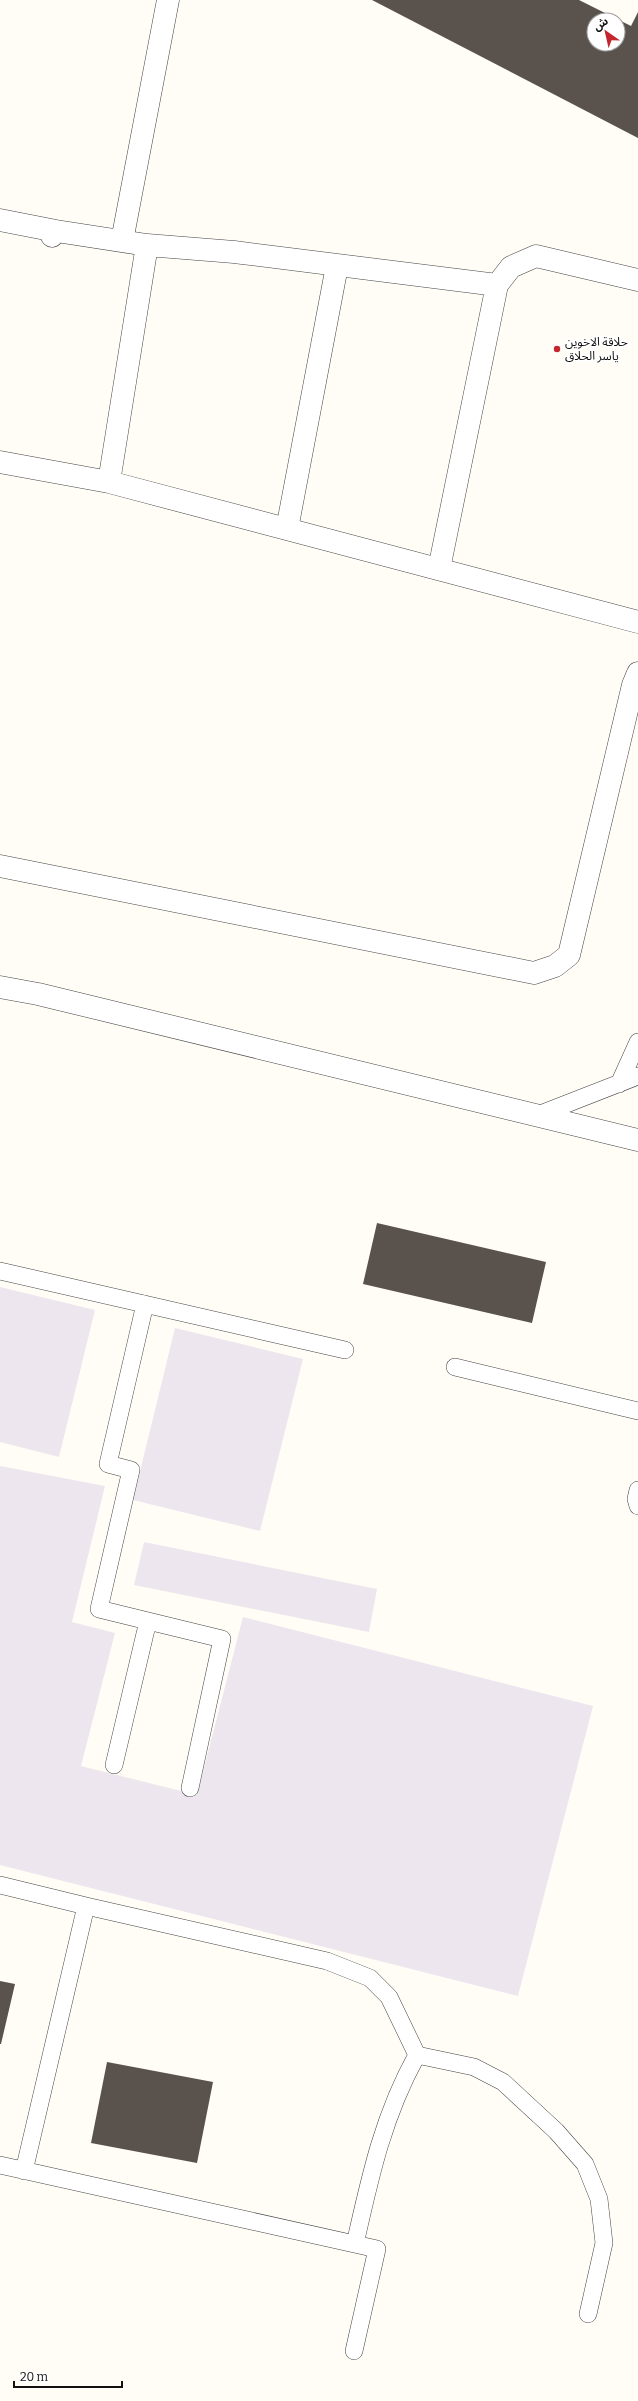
<svg xmlns="http://www.w3.org/2000/svg" width="638" height="2401" font-family="Bitter,'Noto Sans Arabic',serif">
	<style>
		.industrial { fill: #eee6ef }
		.building { fill: #5a524d; fill-rule: evenodd }
		.lines { fill: none; stroke-linecap: round; stroke-linejoin: round }
		.service-casing { stroke: #444; stroke-width: 18 }
		.minor-casing { stroke: #444; stroke-width: 23 }
		.tertiary-casing { stroke: #444; stroke-width: 23 }
		.service { stroke: #fff; stroke-width: 17 }
		.minor { stroke: #fff; stroke-width: 22 }
		.tertiary { stroke: #fff; stroke-width: 22 }
		.poi-dot { fill: #c4262e; stroke: #fff; stroke-width: 1.5 }
		.labels { text-anchor: middle; stroke-width: 4; stroke-linejoin: round; paint-order: stroke }
		.poi-label { font-size: 12px; fill: #111; stroke: #fff; text-anchor: start }
	</style>
	<rect width="100%" height="100%" fill="#fffdf5"/>
	<!-- industrial -->
	<path class="industrial" d="M0 1287 95 1310 59 1457 0 1442Z
		M175 1328 303 1359 260 1531 133 1500Z
		M0 1466 105 1486 72 1622 115 1633 81 1766 197 1795 243 1617 593 1706 518 1996 0 1865Z
		M144 1542 377 1589 369 1632 134 1585Z"/>
	<!-- building -->
	<path class="building" d="M372 0H579L631 26 638 12V138ZM594 20H618V44H594Z
		M377 1223 546 1262 532 1323 363 1284Z
		M0 1981 15 1984 1 2044H0Z
		M107 2062 213 2082 197 2163 91 2143Z"/>
	<g class="lines">
		<!-- service casing -->
		<g class="service-casing">
			<path id="service" d="M619 1084 638 1042
				M538 1115 638 1076
				M0 1271 345 1350
				M455 1367 638 1411
				M638 1490 636 1499 638 1506
				M148 1621 222 1639 190 1788
				M114 1765 148 1621 99 1609 131 1470 108 1464 145 1304
				M0 1885 86 1906
				M417 2055 474 2067 503 2082 556 2131 585 2164 599 2199 604 2243 588 2314
				M0 2165 377 2249 354 2351
				M24 2171 86 1906 327 1961 370 1978 389 1997 417 2055C383 2116 370 2177 355 2244"/>
		</g>
		<!-- minor casing -->
		<g class="minor-casing">
			<path id="minor" d="M0 220 56 231 52 236
				M56 231 147 245 234 252 497 285
				M122 241 168 0
				M0 462 109 482 638 622
				M109 482 147 245
				M287 529 337 266
				M439 569 497 285 511 267 536 256 638 280
				M0 866 534 973 555 966 569 955 633 685 638 673"/>
		</g>
		<!-- tertiary casing -->
		<g class="tertiary-casing">
			<path id="tertiary" d="M0 987 38 994 638 1140"/>
		</g>
		<!-- service -->
		<use href="#service" class="service"/>
		<!-- minor -->
		<use href="#minor" class="minor"/>
		<!-- tertiary -->
		<use href="#tertiary" class="tertiary"/>
	</g>
	<!-- markers -->
	<circle class="poi-dot" cx="557" cy="349" r="4"/>
	<g class="labels">
		<!-- poi labels -->
		<g class="poi-label">
			<text x="565" y="346">حلاقة الاخوين<tspan x="565" dy="14">ياسر الحلاق</tspan></text>
		</g>
	</g>
	<!-- north arrow -->
	<g transform="translate(606 32) rotate(326)"><circle r="19" fill="#ffffff" stroke="#a0a0a0"/>
	<path d="M0-3L7 15L0 10L-7 15Z" fill="#c4262e"/>
	<text y="-6" font-size="11" font-weight="bold" text-anchor="middle" fill="#111111">ش</text>
	</g>
	<!-- scale -->
	<path d="M14 2381v6h108v-6" fill="none" stroke="#111111" stroke-width="2"/>
	<text x="20" y="2381" font-size="12" fill="#111111" stroke="#ffffff" stroke-width="3" paint-order="stroke">20 m</text>
</svg>
